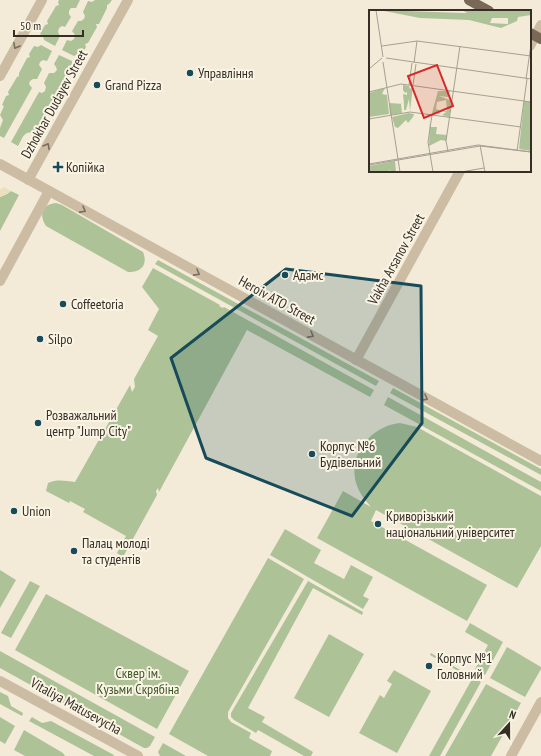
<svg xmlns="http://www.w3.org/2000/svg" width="541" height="756" font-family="'PT Sans Narrow',sans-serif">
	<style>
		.green { fill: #adc397 }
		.plaza { fill: #ecdfbe }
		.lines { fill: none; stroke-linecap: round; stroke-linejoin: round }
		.minor { stroke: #ccbca3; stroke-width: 10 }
		.tertiary { stroke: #ccbca3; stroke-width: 10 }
		.primary { stroke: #796855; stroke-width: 10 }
		.oneway { stroke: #7a6e5e }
		.marked { fill: #184b5a; fill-opacity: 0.2; stroke: #184b5a; stroke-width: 3; stroke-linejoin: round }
		.poi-dot { fill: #184b5a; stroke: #faf4e4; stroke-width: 1.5 }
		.labels { text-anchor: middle; stroke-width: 4; stroke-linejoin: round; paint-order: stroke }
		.poi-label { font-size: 14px; fill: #362e26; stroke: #faf4e4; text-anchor: start }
		.street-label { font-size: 14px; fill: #362e26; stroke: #faf4e4 }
		.park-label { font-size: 14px; fill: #3d5628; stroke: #faf4e4 }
		.inset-road { fill: none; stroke: #a79f91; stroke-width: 1 }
		.view { fill: #d62828; fill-opacity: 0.15; stroke: #d62828; stroke-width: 2 }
		.inset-edge { fill: none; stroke: #362e26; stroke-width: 2 }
	</style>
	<rect width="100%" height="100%" fill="#f3ebd8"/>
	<!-- green -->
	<path class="green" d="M59 0H80L76 8H71L69 11V14L71 17 65 27 62 26 59 28 58 32 60 36 55 46 44 40 43 36 40 34 45 25 48 24 47 21 56 6 59 5 58 2Z
		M95 0H112L109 4 107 5V8L99 24H96L97 27 88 43 85 44 86 47 81 55 78 54 74 56 62 50 67 40 71 41 74 39 75 35 72 31 78 21H81L84 19 85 16 83 12 88 1 92 2Z
		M41 45 52 51 47 61 43 60 40 62 39 65 42 69 37 79H33L30 81 29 84 32 88 4 138 0 136V128L3 120 0 115 4 106 2 105 6 96 9 95 8 92 17 77 19 76V73L27 58 30 57 29 54 34 46 38 47Z
		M59 55 72 61V65L74 68 70 76 67 77 68 80 60 95 57 96 58 98 49 114 47 115V118L42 127 38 125 33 133C24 130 22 139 18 146L11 142 39 92 42 93 45 91 46 87 44 83 49 73H54L57 70 56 67 54 64Z
		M11 191 19 195 0 231V197L7 194Z
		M56 203 62 205 143 252C148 264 142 273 128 272L46 226C38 214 43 204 56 203Z
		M158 260 379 381 376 386 155 264Z
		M153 268 220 305 219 306 223 308 224 307 374 390 370 397 247 330 159 492 158 488 156 491 157 495 123 557 117 553 126 536 83 512 85 509 70 501 69 503 46 491 48 483C57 479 66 481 75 482L130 385 132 392 135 387 134 379 158 336 148 330 159 309 142 287Z
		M393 388 541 469V475L390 393Z
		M388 397 541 482V491L384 405Z
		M400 423 417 427 541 496V546L517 588 376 510 371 521 487 585 467 621 317 538 343 491 371 507C365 500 359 493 356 483 348 454 371 426 400 423Z
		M285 529 321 550 314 563 344 579 351 565 373 577 363 596 369 599 363 609 270 555Z
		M268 558 304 579 228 712V718L231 722 251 733 249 738 272 751 270 756H208L169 734Z
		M0 570 16 580 0 608Z
		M30 581 40 586 11 638 1 633Z
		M308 581 363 612 362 615 313 588 248 708 265 717 262 722 313 752 311 756H304L258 730 256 733 234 720 231 717V713Z
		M46 594 189 671 157 729 15 650Z
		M470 623 503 642 485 675 475 669 488 645 465 632Z
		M329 634 364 654 329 717 294 698Z
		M507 647 541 667V669L525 697 490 678Z
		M0 651 155 737 150 746 147 748H144L0 668Z
		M431 653 481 682 440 756H429L472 679 430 655Z
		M394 670 431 691 397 753 359 733 380 695 384 698 392 684 387 681Z
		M486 684 521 703 491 756H445Z
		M0 692 8 696 11 706 23 713 22 716 0 704Z
		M0 717 15 726 5 744 0 741Z
		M32 717 42 723 51 721 114 755 113 756H94L29 721Z
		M24 730 63 753 65 756H25L14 750Z
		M163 743 186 756H160L158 752Z"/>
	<!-- plaza -->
	<path class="plaza" d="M4 187 11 191 7 194 0 197V190Z"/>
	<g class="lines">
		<!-- minor -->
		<path class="minor" d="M530 46 541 25
			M0 281 49 191
			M356 360 460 171"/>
		<!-- tertiary -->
		<path class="tertiary" d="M0 76 42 0
			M0 164 541 461
			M28 180 128 0
			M0 681 138 756
			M511 756 541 702"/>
		<!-- primary -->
		<path class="primary" d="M469 0 489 11
			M530 33 541 39"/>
	</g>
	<!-- one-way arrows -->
	<defs><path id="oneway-chevron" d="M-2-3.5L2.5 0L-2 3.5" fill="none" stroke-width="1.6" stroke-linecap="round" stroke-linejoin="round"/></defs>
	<g class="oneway">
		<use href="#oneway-chevron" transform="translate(16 46) rotate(119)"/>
		<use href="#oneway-chevron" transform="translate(47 146) rotate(-61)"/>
		<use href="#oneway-chevron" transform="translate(83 210) rotate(29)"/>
		<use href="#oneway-chevron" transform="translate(197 273) rotate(29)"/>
		<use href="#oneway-chevron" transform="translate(311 335) rotate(29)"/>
		<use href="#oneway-chevron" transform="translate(425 398) rotate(29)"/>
	</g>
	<!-- marked area -->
	<path class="marked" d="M286 269 421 286 422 423 352 516 206 458 171 358Z"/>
	<!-- markers -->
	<g class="poi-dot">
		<circle cx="190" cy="73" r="4"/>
		<circle cx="97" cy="85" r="4"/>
		<path d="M56 161h4v4h4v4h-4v4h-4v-4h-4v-4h4z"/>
		<circle cx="285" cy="275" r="4"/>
		<circle cx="63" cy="304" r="4"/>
		<circle cx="40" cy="339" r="4"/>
		<circle cx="38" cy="423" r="4"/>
		<circle cx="312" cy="454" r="4"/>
		<circle cx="14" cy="511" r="4"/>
		<circle cx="378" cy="524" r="4"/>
		<circle cx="74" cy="551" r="4"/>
		<circle cx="429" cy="666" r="4"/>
	</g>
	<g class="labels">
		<!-- poi labels -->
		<g class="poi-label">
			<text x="198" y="78">Управління</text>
			<text x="105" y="90">Grand Pizza</text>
			<text x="66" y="172">Копійка</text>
			<text x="293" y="280">Адамс</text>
			<text x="71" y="309">Coffeetoria</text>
			<text x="48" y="344">Silpo</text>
			<text x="46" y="420">Розважальний<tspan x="46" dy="16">центр "Jump City"</tspan></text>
			<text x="320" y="451">Корпус №6<tspan x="320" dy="16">Будівельний</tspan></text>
			<text x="22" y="516">Union</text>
			<text x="386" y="521">Криворізький<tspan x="386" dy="16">національний університет</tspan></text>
			<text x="82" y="548">Палац молоді<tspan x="82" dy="16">та студентів</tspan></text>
			<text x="437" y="663">Корпус №1<tspan x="437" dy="16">Головний</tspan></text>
		</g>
		<!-- street labels -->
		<g class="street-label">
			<text transform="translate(54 104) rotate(-61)" y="5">Dzhokhar Dudayev Street</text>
			<text transform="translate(396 259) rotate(-61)" y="5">Vakha Arsanov Street</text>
			<text transform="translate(277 300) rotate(29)" y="5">Heroiv ATO Street</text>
			<text transform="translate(76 706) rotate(29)" y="5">Vitaliya Matusevycha</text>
		</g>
		<!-- park labels -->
		<g class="park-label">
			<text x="138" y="678">Сквер ім.<tspan x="138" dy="16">Кузьми Скрябіна</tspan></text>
		</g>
	</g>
	<!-- overview -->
	<g transform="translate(369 10)">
		<rect width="162" height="162" fill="#f3ebd8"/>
		<path d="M10 0 94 3H98L93 0H162V5L149 7 148 11 132 18 100 10 51 8ZM123 8H139V14L121 13ZM34 75 40 76 41 79 44 76 41 101 40 89 37 100H35V94H32L33 103 21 105 20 93 35 94 34 84 38 85V82L36 83 34 80ZM16 78 13 84 18 85 20 104 0 107V83ZM69 81H81L79 87 70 86 83 91 80 107 73 105 77 102 73 101H78L77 90 68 92 67 99 72 101H68L71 104 63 103ZM155 91 162 92V141L150 139ZM40 103 45 104 44 107 39 113 37 110 29 118 26 117 23 107ZM61 106V117H68L67 124 78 125 77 131 72 130 60 136ZM26 151 27 162H21L20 159V162H0V156Z" fill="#adc397" fill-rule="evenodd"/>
		<path class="inset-road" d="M7 0 14 47M13 36 48 31 162 46M17 48 162 69M14 52 31 162M45 53 48 31M0 59 13 48M157 69 162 35M40 75 43 53M44 75 47 54M0 82 32 74 162 92M63 105 59 132 64 162M0 109 41 102 152 117M111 135 116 162M79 141 77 131 91 36M148 141 158 69M0 154 109 135 162 142M0 155 111 136 162 142M92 162 115 158"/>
		<path class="view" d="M68 55 84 96 55 108 39 66Z"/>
		<rect width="162" height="162" class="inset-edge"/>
	</g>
	<!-- north arrow -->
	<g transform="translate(509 724) rotate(21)" stroke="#faf4e4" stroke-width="3" paint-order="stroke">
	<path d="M0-3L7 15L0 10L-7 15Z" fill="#362e26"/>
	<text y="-6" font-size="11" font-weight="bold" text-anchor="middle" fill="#362e26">N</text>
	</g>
	<!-- scale -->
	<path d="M14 30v6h69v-6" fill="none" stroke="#362e26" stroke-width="2"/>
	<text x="20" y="30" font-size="12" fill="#362e26" stroke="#faf4e4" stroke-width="3" paint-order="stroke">50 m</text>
</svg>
